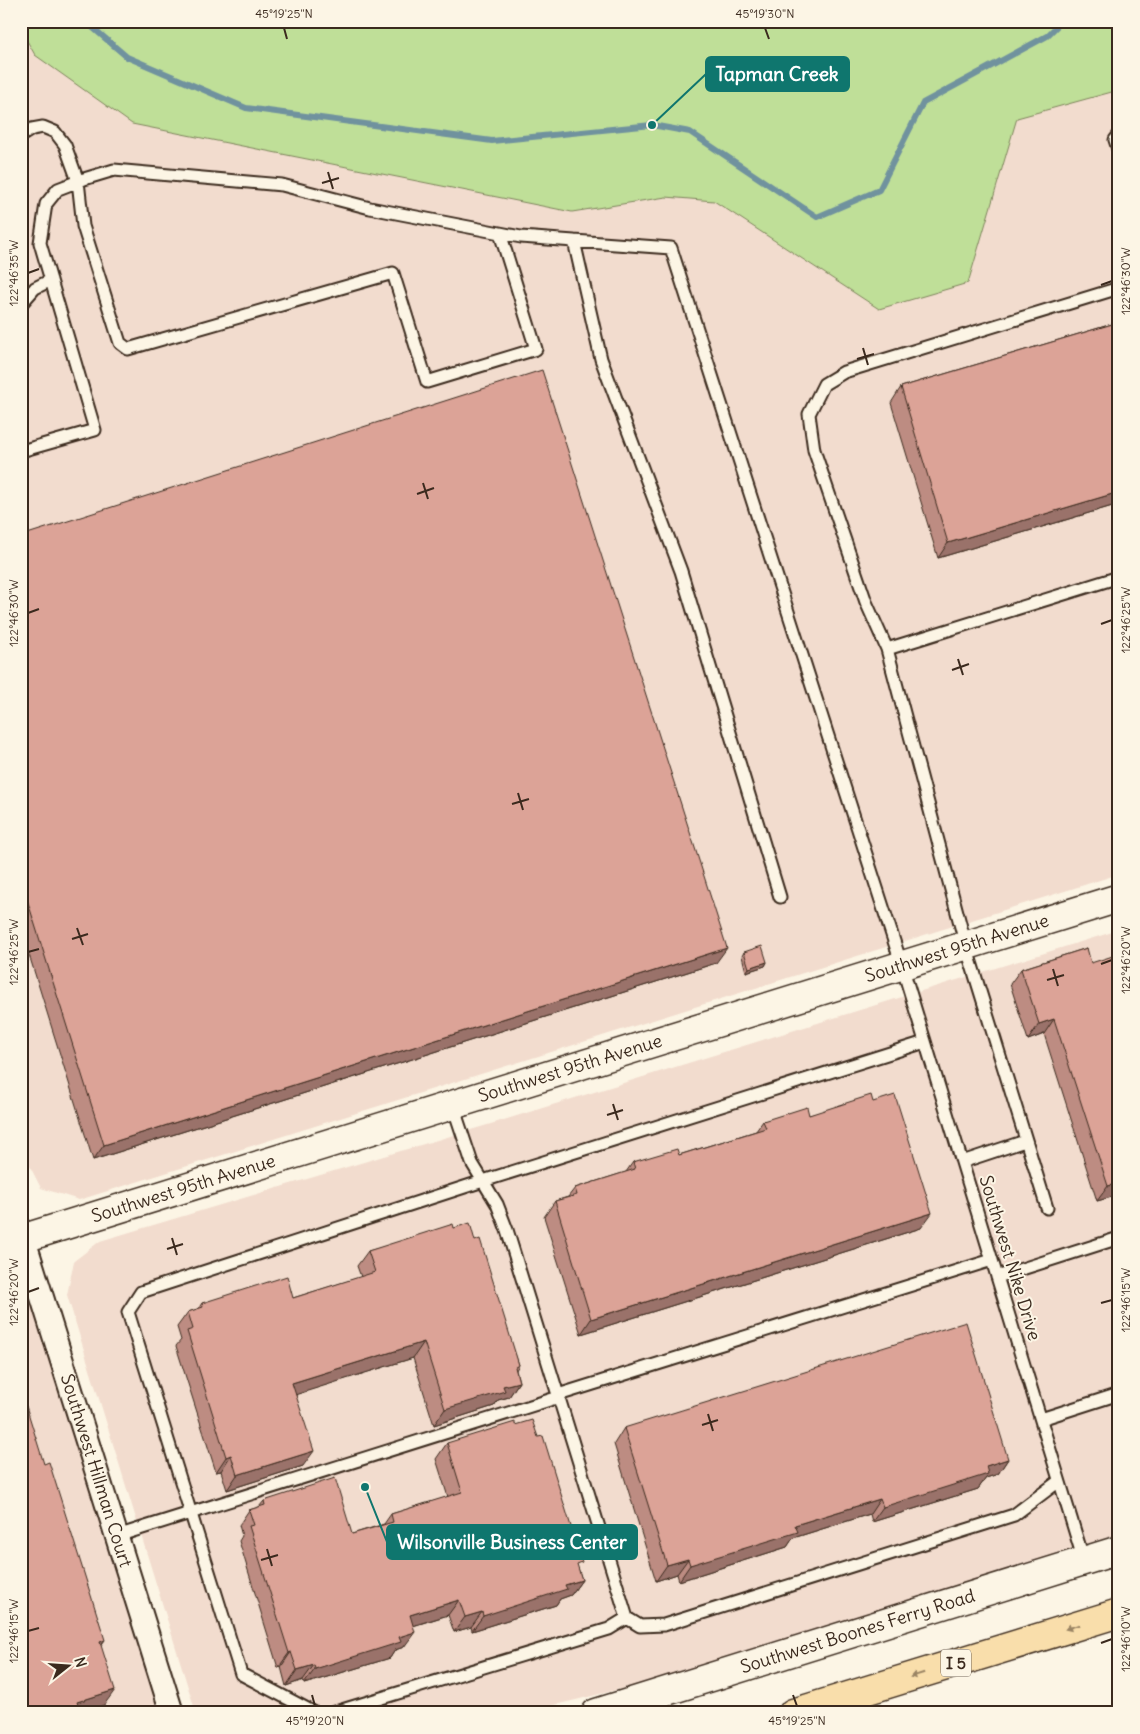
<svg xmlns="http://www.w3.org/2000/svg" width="1140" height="1734" font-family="Delius,sans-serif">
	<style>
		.built { fill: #f2dcce }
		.green { fill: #bfdf98; stroke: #7d845b }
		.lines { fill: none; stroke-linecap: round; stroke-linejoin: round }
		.stream { stroke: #70929e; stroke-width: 6 }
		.service-casing { stroke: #3b2a1e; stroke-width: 15 }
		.minor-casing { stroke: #3b2a1e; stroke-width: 26 }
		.tertiary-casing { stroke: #3b2a1e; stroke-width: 31 }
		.secondary-casing { stroke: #3b2a1e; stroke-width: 31 }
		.motorway-casing { stroke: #3b2a1e; stroke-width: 31 }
		.service { stroke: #fcf5e5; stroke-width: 11 }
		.minor { stroke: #fcf5e5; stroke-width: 22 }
		.tertiary { stroke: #fcf5e5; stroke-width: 28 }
		.secondary { stroke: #fcf5e5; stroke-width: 28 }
		.motorway { stroke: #f9deab; stroke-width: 28 }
		.wall { fill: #bd8c82; stroke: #3b2a1e }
		.shaded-wall { fill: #9a726a; stroke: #3b2a1e }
		.building { fill: #dca397; stroke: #3b2a1e }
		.oneway { fill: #9a8464 }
		.ticks { fill: none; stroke: #3b2a1e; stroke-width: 2 }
		.labels { text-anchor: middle; stroke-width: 4; stroke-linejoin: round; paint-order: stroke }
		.shield { fill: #fcf5e5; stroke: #75675a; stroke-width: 1 }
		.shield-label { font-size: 16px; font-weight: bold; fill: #3b2a1e }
		.street-label { font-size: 18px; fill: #3b2a1e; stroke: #fcf5e5 }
		.leader { fill: none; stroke: #0f766e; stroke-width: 2 }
		.callout-dot { fill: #0f766e; stroke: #fcf5e5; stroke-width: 2 }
		.callout { fill: #0f766e; stroke: #0f766e; stroke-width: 2 }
		.callout-label { font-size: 19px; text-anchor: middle; font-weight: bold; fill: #fff }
		.neatline { fill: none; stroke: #3b2a1e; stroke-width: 2 }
		.ticks-label { font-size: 12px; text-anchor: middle; fill: #3b2a1e }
	</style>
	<rect width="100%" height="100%" fill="#fcf5e5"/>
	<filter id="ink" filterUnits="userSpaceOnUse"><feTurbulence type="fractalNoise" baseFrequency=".02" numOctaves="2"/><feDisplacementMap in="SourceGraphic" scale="10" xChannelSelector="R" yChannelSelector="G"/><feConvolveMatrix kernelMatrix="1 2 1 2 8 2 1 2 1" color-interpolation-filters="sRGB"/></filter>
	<g filter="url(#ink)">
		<!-- built -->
		<path class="built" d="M21 21H1119V874L79 1200 41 1188 21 1149Z
			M1119 930V1534L662 1679 522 1713H196L67 1295 74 1261 100 1241 494 1123Z
			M21 1282 35 1312 163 1713H21Z"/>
		<!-- green -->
		<path class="green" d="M21 21H1119V90L1017 118 968 283 879 309 714 201 666 197 572 212 132 124 35 55 21 30Z"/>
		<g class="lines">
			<!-- stream -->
			<path class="stream" d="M85 21 127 57 246 108 492 141 652 125 690 132 817 217 879 190 923 103 1047 36 1062 21"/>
			<!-- service casing -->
			<g class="service-casing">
				<path id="service" d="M1119 135 1115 140 1119 152
					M21 136 32 129 43 127 55 132 65 145 78 181 83 226 120 343 128 349 393 273 427 382 536 349 500 233
					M21 304 35 288 51 280
					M21 451 95 430 40 243 46 204 58 189 84 179 114 170 282 185 370 208 500 233 521 237 574 241
					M887 649 1119 577
					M780 897 681 571 601 359 574 241 671 248 902 966 1084 1561
					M453 1106 472 1163 497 1204 507 1230 627 1618 640 1626 664 1625 1014 1515 1059 1481
					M962 1162 1025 1141
					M1047 1208 966 946 887 649 866 602 814 450 809 414 824 384 844 372 1119 288
					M997 1277 1119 1238
					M558 1395 992 1260
					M1041 1419 1119 1394
					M117 1536 559 1397
					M315 1713 241 1674 128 1312 141 1292 483 1181 925 1042
					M332 1713 609 1629 627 1618"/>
			</g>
			<!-- minor casing -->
			<g class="minor-casing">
				<g id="minor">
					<path id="s1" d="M21 1230 172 1713"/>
				</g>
			</g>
			<!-- tertiary casing -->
			<g class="tertiary-casing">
				<g id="tertiary">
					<path id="s2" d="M596 1713 1119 1550"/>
				</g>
			</g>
			<!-- secondary casing -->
			<g class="secondary-casing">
				<g id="secondary">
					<path id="s3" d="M21 1239 1119 898"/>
				</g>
			</g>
			<!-- motorway casing -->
			<g class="motorway-casing">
				<path id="motorway" d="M793 1713 1119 1613"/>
			</g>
			<!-- service -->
			<use href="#service" class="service"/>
			<!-- minor -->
			<use href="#minor" class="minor"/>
			<!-- tertiary -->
			<use href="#tertiary" class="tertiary"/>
			<!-- secondary -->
			<use href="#secondary" class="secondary"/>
			<!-- motorway -->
			<use href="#motorway" class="motorway"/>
		</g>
		<!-- wall -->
		<path class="wall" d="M1119 322V504L938 558 891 403 901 387Z
			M21 536 716 963 93 1160 21 929Z
			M1087 948 1119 1195 1097 1201 1044 1034 1028 1040 1010 984 1021 969Z
			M744 952 767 962 765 966 746 972 742 956Z
			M873 1102 921 1228 581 1334 544 1217 555 1201 568 1197 575 1188 626 1172 633 1162 679 1155 756 1131 763 1121 809 1115Z
			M454 1228 475 1241 519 1365 516 1370 519 1382 509 1397 498 1400 494 1406 434 1425 413 1358 296 1394 303 1466 227 1490 221 1471 216 1472 176 1346 181 1340 177 1327 188 1312 198 1309 202 1303 293 1298 361 1277 357 1266 368 1251Z
			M624 1428 1008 1459 998 1474 986 1478 978 1489 872 1522 870 1514 793 1538 787 1547 679 1581 677 1574 656 1581 614 1444Z
			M447 1443 578 1568 582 1580 571 1595 560 1599 556 1605 472 1631 471 1627 454 1632 448 1615 413 1626 404 1647 395 1650 390 1658 304 1684 303 1680 286 1686 281 1667 278 1668 239 1541 242 1536 239 1525 249 1510 259 1507 264 1501 352 1534 384 1524 391 1514 448 1497 436 1459Z"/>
		<!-- shaded-wall -->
		<path class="shaded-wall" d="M1119 492V504L938 558 948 543Z
			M727 948 716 963 93 1160 104 1145Z
			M767 962 765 966 746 972 749 968Z
			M1054 1019 1044 1034 1028 1040 1039 1024Z
			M1119 1183V1195L1097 1201 1108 1186Z
			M932 1213 921 1228 581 1334 591 1319Z
			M424 1342 413 1358 282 1399 292 1383Z
			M519 1382 509 1397 498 1400 494 1406 434 1425 445 1409 503 1386Z
			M314 1451 303 1466 227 1490 237 1475Z
			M231 1455 221 1471 216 1472 226 1457Z
			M1008 1459 998 1474 986 1478 978 1489 872 1522 883 1507 986 1466Z
			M880 1499 870 1514 793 1538 787 1547 679 1581 690 1565 795 1525Z
			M688 1559 677 1574 656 1581 667 1565Z
			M582 1580 571 1595 560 1599 556 1605 472 1631 483 1616 565 1585Z
			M459 1600 448 1615 399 1630 410 1615Z
			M482 1612 471 1627 454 1632 465 1617Z
			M415 1632 404 1647 395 1650 390 1658 304 1684 315 1669 399 1637Z
			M105 1640 94 1655 100 1642Z
			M291 1652 281 1667 278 1668 289 1653Z
			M314 1665 303 1680 286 1686 297 1670Z
			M115 1690 104 1705 82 1713H70L77 1702Z"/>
		<!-- building -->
		<path class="building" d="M1119 322V492L948 543 901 387Z
			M542 370 727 948 104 1145 21 880V536Z
			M762 946 767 962 749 968 744 952Z
			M1087 948 1091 963 1119 954V1183L1108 1186 1054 1019 1039 1024 1021 969Z
			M871 1095 873 1102 895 1095 932 1213 591 1319 555 1201 577 1195 575 1188 635 1169 633 1162 677 1149 679 1155 766 1128 763 1121 807 1107 809 1115Z
			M470 1223 475 1241 480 1239 519 1365 515 1367 519 1382 503 1386 505 1391 445 1409 424 1342 292 1383 314 1451 237 1475 231 1455 226 1457 187 1331 193 1329 188 1312 203 1307 202 1303 287 1276 293 1298 375 1272 368 1251 453 1224 454 1228Z
			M966 1322 1008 1459 986 1466 988 1474 883 1507 880 1499 795 1525 798 1532 690 1565 688 1559 667 1565 624 1428Z
			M26 1406 44 1464 49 1462 105 1640 100 1642 115 1690 77 1702 81 1713H21V1407Z
			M532 1420 538 1437 543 1436 582 1562 577 1564 582 1580 565 1585 567 1589 483 1616 482 1612 465 1617 459 1600 410 1615 415 1632 399 1637 401 1642 315 1669 314 1665 297 1670 291 1652 289 1653 249 1526 254 1525 249 1510 265 1505 264 1501 335 1478 352 1534 393 1522 391 1514 462 1492 447 1443 515 1422V1425Z"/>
		<!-- one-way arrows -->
		<defs><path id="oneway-solid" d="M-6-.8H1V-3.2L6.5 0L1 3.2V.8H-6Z" transform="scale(1.25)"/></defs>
		<g class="oneway">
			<use href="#oneway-solid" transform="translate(1072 1627) rotate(163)"/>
			<use href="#oneway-solid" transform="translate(917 1675) rotate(163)"/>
		</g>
	</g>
	<!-- ticks -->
	<path class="ticks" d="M284 28 287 39M765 28 769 39M328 172 333 189M322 183 339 178M28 273 39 269M1101 285 1112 281M863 348 868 365M857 359 874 354M423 483 428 499M417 494 434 488M28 613 39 609M1101 624 1112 620M958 659 963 675M952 670 969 664M518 793 523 810M512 804 529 799M77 928 83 945M72 939 88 934M28 952 39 949M1101 964 1112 960M1053 969 1058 986M1047 980 1064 975M613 1104 618 1120M607 1115 623 1110M172 1238 177 1255M167 1249 183 1244M28 1292 39 1288M1101 1303 1112 1300M708 1414 713 1431M702 1425 718 1420M267 1549 272 1566M261 1560 278 1555M28 1631 39 1628M1101 1643 1112 1639M312 1695 315 1706M793 1695 797 1706"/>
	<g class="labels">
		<!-- shield labels -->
		<rect class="shield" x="941" y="1649.5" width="30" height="27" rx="4"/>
		<g class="shield-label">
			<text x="956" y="1669">I 5</text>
		</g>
		<!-- street labels -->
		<g class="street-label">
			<text dy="6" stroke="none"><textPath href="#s3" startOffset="980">Southwest 95th Avenue</textPath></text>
			<text dy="6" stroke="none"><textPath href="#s3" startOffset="575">Southwest 95th Avenue</textPath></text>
			<text dy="6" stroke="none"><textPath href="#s3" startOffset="170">Southwest 95th Avenue</textPath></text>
			<text transform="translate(1010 1258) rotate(73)" y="6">Southwest Nike Drive</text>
			<text dy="6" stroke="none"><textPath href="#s1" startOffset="252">Southwest Hillman Court</textPath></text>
			<text dy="6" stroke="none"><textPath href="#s2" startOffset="274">Southwest Boones Ferry Road</textPath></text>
		</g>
	</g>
	<!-- callouts -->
	<path class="leader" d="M652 125L706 74M365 1487L387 1542"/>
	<g class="callout-dot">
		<circle cx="652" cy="125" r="5"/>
		<circle cx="365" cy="1487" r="5"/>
	</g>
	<g class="callout">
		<rect x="706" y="57" width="143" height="34" rx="5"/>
		<rect x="387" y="1525" width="250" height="34" rx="5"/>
	</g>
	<g class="callout-label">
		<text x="777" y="81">Tapman Creek</text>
		<text x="512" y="1549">Wilsonville Business Center</text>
	</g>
	<!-- margin -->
	<rect width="1140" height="1734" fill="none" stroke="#fcf5e5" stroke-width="55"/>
	<!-- north arrow -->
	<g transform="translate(68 1666) rotate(73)" stroke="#fcf5e5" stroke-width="4" paint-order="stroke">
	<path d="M0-4L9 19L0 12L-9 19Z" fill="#3b2a1e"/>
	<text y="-8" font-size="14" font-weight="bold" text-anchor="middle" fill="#3b2a1e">N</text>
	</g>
	<rect x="28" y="28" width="1084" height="1678" class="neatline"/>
	<g class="ticks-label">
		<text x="284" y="18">45°19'25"N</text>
		<text x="765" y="18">45°19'30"N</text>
		<text transform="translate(14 273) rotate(-90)" y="4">122°46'35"W</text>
		<text transform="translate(1126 281) rotate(-90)" y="4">122°46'30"W</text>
		<text transform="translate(14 613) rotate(-90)" y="4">122°46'30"W</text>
		<text transform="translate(1126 620) rotate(-90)" y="4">122°46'25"W</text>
		<text transform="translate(14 952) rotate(-90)" y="4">122°46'25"W</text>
		<text transform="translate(1126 960) rotate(-90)" y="4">122°46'20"W</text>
		<text transform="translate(14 1292) rotate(-90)" y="4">122°46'20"W</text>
		<text transform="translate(1126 1300) rotate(-90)" y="4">122°46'15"W</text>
		<text transform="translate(14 1631) rotate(-90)" y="4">122°46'15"W</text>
		<text transform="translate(1126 1639) rotate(-90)" y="4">122°46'10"W</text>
		<text x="315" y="1725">45°19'20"N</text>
		<text x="797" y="1725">45°19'25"N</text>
	</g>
</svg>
